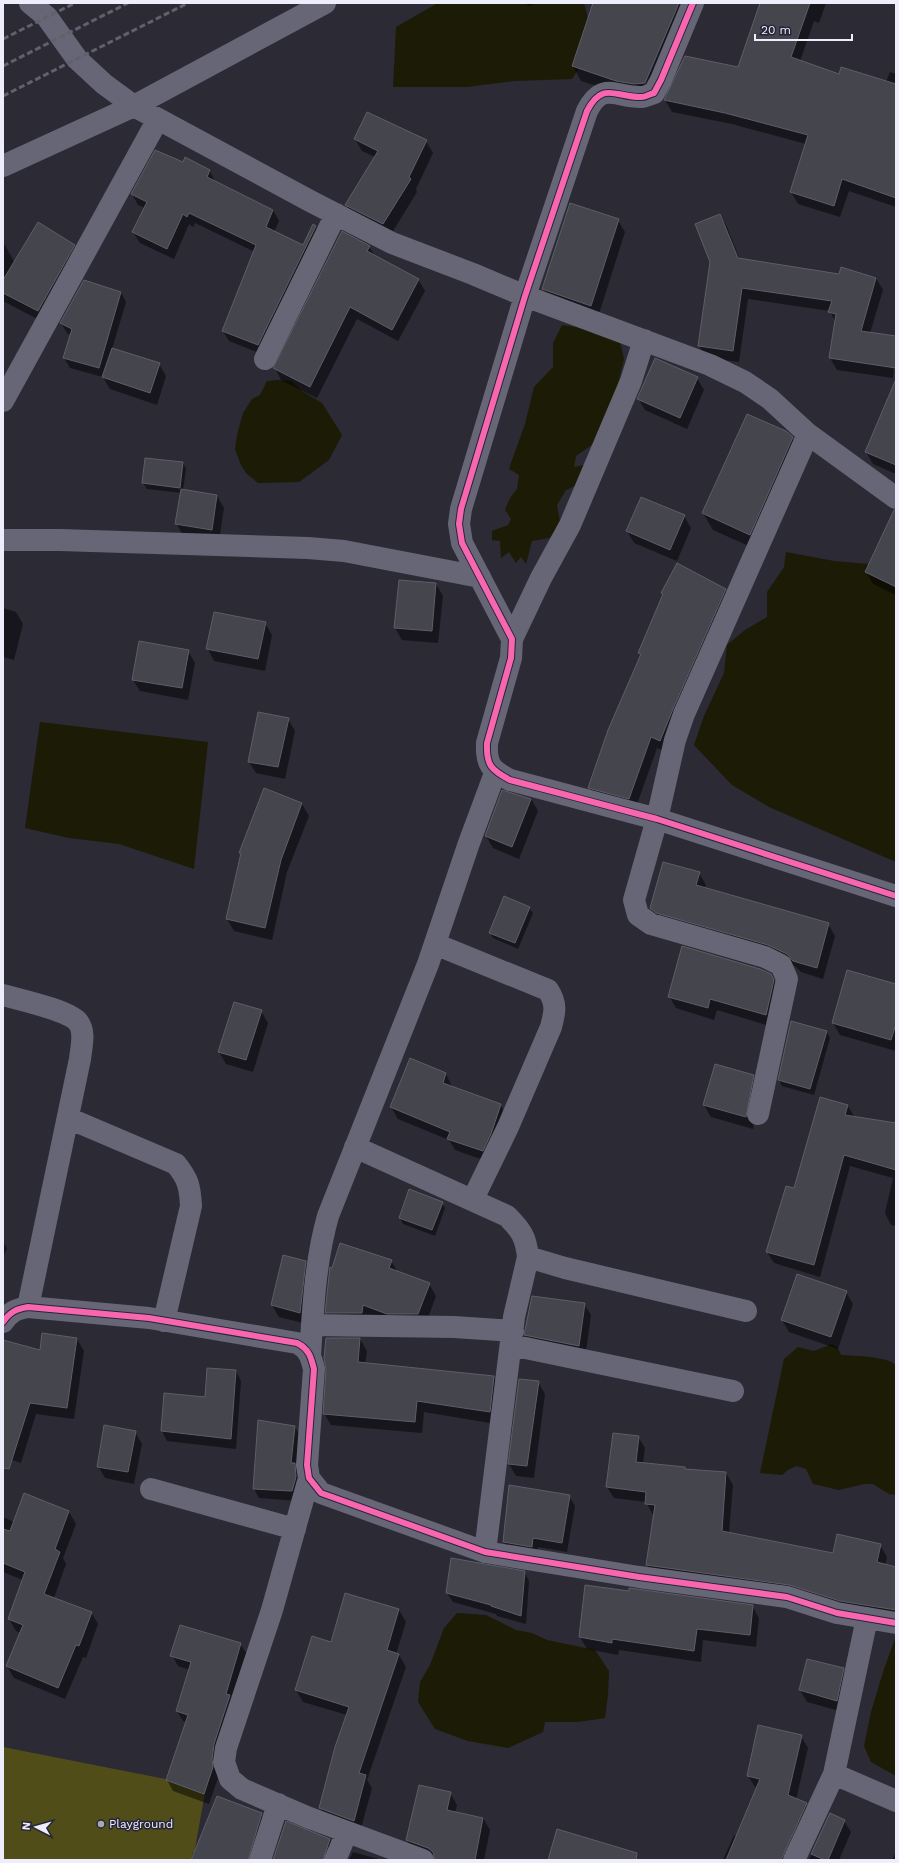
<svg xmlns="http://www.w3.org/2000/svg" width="899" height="1863" font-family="'Work Sans',sans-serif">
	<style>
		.green { fill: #514d18 }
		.water { fill: #1c1b05 }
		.shadow { fill: #0007 }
		.building { fill: #45454e; stroke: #5e5d68 }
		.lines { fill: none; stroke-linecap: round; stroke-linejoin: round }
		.minor { stroke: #676676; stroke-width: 22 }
		.rail { stroke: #61606c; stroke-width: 3; stroke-dasharray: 6 3; stroke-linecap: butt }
		.cycleway-casing { stroke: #27253a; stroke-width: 8 }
		.cycleway { stroke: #f766af; stroke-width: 6 }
		.poi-dot { fill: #a9a9b6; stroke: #27253a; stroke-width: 1.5 }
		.labels { text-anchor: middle; stroke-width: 3; stroke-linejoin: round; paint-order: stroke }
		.poi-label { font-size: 12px; fill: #ededfb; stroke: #27253a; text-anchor: start }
	</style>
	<rect width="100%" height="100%" fill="#2b2a35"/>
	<!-- green -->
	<path class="green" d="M3 1747 206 1787 193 1860H3Z"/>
	<!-- water -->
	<path class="water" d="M438 3H584L592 35 587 56 572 79 514 81 467 87H393L396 27Z
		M562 325 582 328 620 341 624 359 613 404 609 430 597 433 593 444 576 456 574 467 593 463 588 480 566 490 557 505 561 528 549 538 532 541 526 564 521 557 516 563 509 552 501 558 500 541 492 540V531L508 525 511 519 505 510 510 498 517 489 519 475 509 469 511 463 525 424 534 387 553 367V343Z
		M278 380 291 381 302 391 322 403 342 435 329 460 299 482 258 483 246 473 241 465 235 449 237 435 243 413 252 399 260 395 267 381Z
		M786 552 834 561 880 565 896 570V862L769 807 732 785 694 745 704 716 724 673 727 645 745 630 767 617V592L784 567Z
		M40 722 208 742 194 869 119 844 69 838 25 828Z
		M832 1344 838 1348 841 1355C855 1356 886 1356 896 1365V1495L889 1494 873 1484H864L839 1490 813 1484 806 1469 797 1466 789 1469 782 1475 760 1473 784 1359 798 1347 814 1351Z
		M457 1613 486 1615 516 1630 532 1633 547 1640 595 1650 609 1671 608 1695 605 1718 578 1722H545L543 1732 508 1748 468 1741 435 1729 418 1702 420 1682 430 1665 444 1628Z
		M896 1636V1776L871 1762 864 1746 871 1712 884 1669Z"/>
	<!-- shadow -->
	<path class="shadow" d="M526 3H538L528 6Z
		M594 3H697L653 97 625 95 581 81 573 66Z
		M774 3H826L819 23 814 21 800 61 839 75 886 82 890 72 896 74V207L849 191 840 217 798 204 791 192 806 144 732 124 672 112 665 100 738 68Z
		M355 139 426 141 433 153 416 189 417 192 390 236 353 217 347 205 375 157 362 151Z
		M183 164 210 171 215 182 273 210 279 221 274 232 304 246 316 226 322 237 264 355 229 341 223 331 255 252 195 223 193 227 189 224 174 259 140 243 133 232 145 208 138 205 132 194Z
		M720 215 727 227 740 260 840 275 876 278 883 290 870 333 896 345 893 378 837 370 830 358 836 323 830 311 748 299 739 362 706 358 699 346Z
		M618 220 625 232 598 317 550 301 543 289Z
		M3 242 15 263 74 245 81 257 45 323 3 301Z
		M369 247 375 256 418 279 425 291 398 341 357 319 317 398 281 380 275 368Z
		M121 292 126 302 112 349 159 364 166 376 157 405 110 389 103 377 70 368 64 358 71 335 67 333 61 323Z
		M697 378 704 390 687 429 645 410 638 398Z
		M896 381V474L873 464 866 452Z
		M792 438 802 455 760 551 713 530 703 513Z
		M183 463 186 469 183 490 217 496 224 508 219 541 183 535 176 523 182 493 147 489 143 483Z
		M684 516 691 528 677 561 634 543 627 531Z
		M896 519V595L873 584 866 572Z
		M436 584 443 596 438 643 402 640 395 628Z
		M725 590 732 602 667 752 657 748 635 810 596 800 590 788 641 655 639 653 663 595V593Z
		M3 608 16 612 23 624 14 660 3 657Z
		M265 623 272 635 265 671 214 661 208 649Z
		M188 651 195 663 188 700 140 691 133 680Z
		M288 719 295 731 285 779 256 773 249 762Z
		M531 799 538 811 519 859 493 848 486 836Z
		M302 804 309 816 287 872 272 940 234 931 227 919 242 855 240 853Z
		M699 873 706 885 705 889 828 924 835 936 823 979 801 972 795 966 776 957 658 920 651 908Z
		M529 908 533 913 518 949 493 938 490 933Z
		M771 975 778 987 773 1027 717 1010 714 1020 676 1008 669 996Z
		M896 985V1051L840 1035 833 1023Z
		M261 1011 268 1023 253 1072 226 1064 219 1052Z
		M827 1032 830 1038 814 1095 782 1086 779 1080Z
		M410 1060 446 1074 452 1087 500 1104 507 1116 489 1162 455 1150 449 1140 398 1119 391 1107Z
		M753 1076 760 1088 753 1129 711 1117 704 1105Z
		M848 1106 855 1118 896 1124V1226L891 1225 885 1213 893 1178 850 1166 820 1277 774 1263 767 1252 795 1189Z
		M442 1203 445 1208 435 1236 403 1224 400 1218Z
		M3 1242 7 1248 3 1258Z
		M391 1261 398 1272 429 1284 436 1296 425 1326 333 1324 326 1312 333 1269Z
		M305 1262 312 1274 307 1324 279 1317 272 1305Z
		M846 1292 853 1304 838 1349 789 1332 782 1320Z
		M584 1304 591 1315 585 1358 532 1347 525 1335Z
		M77 1339 84 1351 74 1419 36 1414 21 1463 3 1457V1341L41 1351Z
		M360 1339 367 1351 365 1364 493 1377 500 1389 496 1424 424 1412 422 1433 331 1425 324 1413Z
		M236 1371 241 1381 236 1449 167 1441 162 1431 206 1398Z
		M538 1382 545 1394 534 1478 516 1476 509 1464Z
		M295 1427 300 1436 296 1468 300 1474 297 1501 259 1498 254 1489Z
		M135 1432 142 1444 134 1484 105 1478 98 1466Z
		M638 1437 645 1448 643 1463 685 1468 686 1470 726 1473 733 1485 729 1533 834 1554 880 1545 887 1557 885 1565 896 1568V1620L654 1577 647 1565 655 1515H653L646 1502 614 1498 607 1487Z
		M569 1496 575 1506 567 1552 538 1547 537 1556 509 1552 504 1542Z
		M69 1512 76 1524 63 1558 66 1564 54 1598 91 1612 98 1624 86 1658 83 1657 65 1699 14 1678 7 1666 21 1633 16 1631 9 1619 23 1580 3 1572V1517L14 1522Z
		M524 1572 529 1581 526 1624 497 1616 496 1614 453 1602 447 1593Z
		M752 1606 759 1618 756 1647 703 1640 701 1662 619 1650 618 1655 587 1649 580 1637Z
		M399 1610 406 1622 396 1654 399 1655 406 1667 367 1780 372 1788 360 1832 327 1820 320 1808 347 1715 303 1702 296 1690 331 1643Z
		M240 1644 247 1654 217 1772 218 1778 209 1804 173 1791 167 1780 186 1722 183 1721 177 1711 190 1670 178 1666 172 1655Z
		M808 1660 843 1669 850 1681 843 1712 807 1702 800 1690Z
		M801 1736 808 1748 796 1800 806 1804 813 1816 792 1860H723L734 1835 737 1837 758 1788 755 1787 748 1776Z
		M450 1793 457 1805 455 1813 483 1818 490 1830 484 1860H434L414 1852 407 1840Z
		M261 1814 268 1826 257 1860H191L193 1852 195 1853Z
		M830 1814 844 1821 851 1832 839 1860H809Z
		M330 1840 337 1852 334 1860H274Z
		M896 1851V1860H892Z
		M353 1852 382 1860H349Z"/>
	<!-- building -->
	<path class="building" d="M593 3H679L645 83 634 84 616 81 572 66Z
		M760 3H810L791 57 839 74 841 67 896 84V198L842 179 834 206 790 192 808 135 725 113 664 100 685 56 738 67Z
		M367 112 427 140 409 177 411 179 383 224 345 205 378 151 354 139Z
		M155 150 183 162 185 157 210 170 207 177 273 210 266 227 303 245 313 224 316 226 258 345 222 331 256 245 189 213 187 217 183 214 167 249 132 232 147 202 131 194Z
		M570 203 619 219 591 306 542 289Z
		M720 214 738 258 839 274 841 267 876 278 861 331 896 336V368L829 358 836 314 828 312 832 301 742 288 733 351 698 346 710 262 695 224Z
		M38 222 75 245 38 311 3 293V280Z
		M342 231 370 246 367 251 419 279 392 330 350 307 310 387 273 368Z
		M84 280 121 292 99 368 63 358 72 329 60 323Z
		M112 348 160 363 150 393 102 377Z
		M655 358 698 377 680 418 637 399Z
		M896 379V465L865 452Z
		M747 414 786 431 793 437 750 535 702 513Z
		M145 458 183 462 180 488 142 483Z
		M181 489 217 495 212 530 175 524Z
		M641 497 685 515 670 550 626 531Z
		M894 510H896V587L865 572Z
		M677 563 726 589 673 709 660 741 651 737 629 799 588 788 608 730 641 654 638 653 663 594 661 593Z
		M399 580 436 583 432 631 394 628Z
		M214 612 266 622 258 659 206 649Z
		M139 641 189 650 182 688 132 680Z
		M258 712 289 718 278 767 248 762Z
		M264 788 302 803 281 860 265 928 226 919 241 853H239Z
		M502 790 531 799 512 847 485 836Z
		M663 862 700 872 696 885 829 923 817 968 793 961 787 954 768 945 656 913 650 908Z
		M504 896 530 907 515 943 489 933Z
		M682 946 760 969 771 974 774 980 766 1015 710 999 708 1008 668 997Z
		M847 970 896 984V1024L891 1040 832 1023Z
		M234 1002 262 1010 246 1060 218 1052Z
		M791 1021 827 1031 810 1089 778 1080Z
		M410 1058 446 1073 443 1083 501 1104 491 1134 483 1151 447 1139 450 1132 390 1107Z
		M715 1064 754 1075 746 1117 703 1105Z
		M820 1097 848 1105 845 1115 896 1123V1170L844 1155 814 1265 766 1252 786 1186 794 1188Z
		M409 1189 443 1202 432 1230 399 1218Z
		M340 1243 392 1260 389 1268 430 1283 418 1314H387L363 1305 362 1313H325L330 1267 332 1268Z
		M283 1255 306 1261 300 1313 271 1305Z
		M797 1274 847 1291 831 1337 781 1320Z
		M532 1296 585 1303 579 1346 524 1335Z
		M42 1333 77 1338 67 1408 30 1403 9 1469 3 1468V1340L40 1350Z
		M326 1338H360L358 1362 494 1376 490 1412 417 1401 415 1422 323 1414 326 1370 324 1358Z
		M207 1368 236 1370 231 1439 161 1431 164 1393 205 1397Z
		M519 1379 539 1381 527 1466 508 1464Z
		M258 1420 295 1426 291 1463H295L296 1477 292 1491 253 1489Z
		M104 1425 136 1431 128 1472 97 1467Z
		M613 1433 639 1436 636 1462 685 1467V1469L726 1472 722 1531 833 1553 837 1534 881 1544 877 1562 896 1567V1610L840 1601 789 1585 646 1565 655 1505 645 1504 646 1492 606 1487Z
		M509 1485 570 1495 562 1543 533 1538 532 1547 503 1542Z
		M24 1493 69 1511 55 1549 60 1552 44 1594 92 1612 79 1646 76 1645 58 1688 6 1666 23 1625 8 1619 25 1572 3 1563V1529L10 1531Z
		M451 1558 525 1571 521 1616 491 1606V1605L446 1593Z
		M585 1585 629 1591V1588L753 1605 750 1635 697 1629 694 1651 612 1639V1643L579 1637Z
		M345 1593 399 1609 387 1650 399 1654 359 1773 366 1775 354 1821 319 1808 335 1747 349 1707 295 1690 312 1636 331 1642Z
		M180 1625 241 1643 226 1694 230 1695 214 1744 212 1760 213 1767 204 1794 166 1780 188 1715 176 1711 191 1662 170 1656Z
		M807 1659 844 1668 837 1701 799 1690Z
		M758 1725 802 1735 788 1795 807 1803 781 1860H726L760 1779 747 1776Z
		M419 1785 451 1792 447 1810 483 1818 475 1860H435L433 1852 428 1848 406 1840Z
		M217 1796 262 1813 248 1860H191Z
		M830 1813 845 1820 828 1860H825L811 1854Z
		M286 1821 330 1839 323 1860H273Z
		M557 1829 637 1853 636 1860H548Z"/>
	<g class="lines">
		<!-- minor -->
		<path class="minor" d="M30 3 47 17 77 59 104 84 134 106 312 202 392 243 473 274 525 296 710 365 745 382 770 399 808 434 896 498
			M693 3 661 80 654 93C650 94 646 97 642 97 616 98 603 80 587 111L525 296 461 509 459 524 462 543 512 639 511 658 487 743C486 765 491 770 510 780L657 819 896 896
			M3 166 134 106 325 3
			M265 359 336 214
			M3 401 158 119
			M3 540H60L308 548 344 551 480 577
			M512 639 541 578 570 525 631 381 644 340
			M435 944 548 990C557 1004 555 1012 551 1027L508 1127 473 1199
			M3 995C20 1000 68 1010 78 1022 86 1032 81 1048 80 1059L28 1307
			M758 1114 787 979 781 965 765 957 651 924 638 915 634 900 657 819 675 740 684 714 808 434
			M68 1118 176 1164C188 1179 190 1186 191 1206L164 1321
			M355 1147 507 1216C521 1230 526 1237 528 1257L565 1268 746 1311
			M3 1322C10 1312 16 1309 28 1307L149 1318 297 1343C309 1349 311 1357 314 1369L307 1465 309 1478 321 1493 485 1552 639 1577 787 1597 837 1613 896 1623
			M312 1325 454 1327 513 1331
			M511 1345 733 1391
			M310 1356C313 1309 315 1262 328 1216L428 964 469 843 495 773
			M309 1478 272 1610 226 1748 224 1762 230 1779 242 1789 307 1817 423 1860
			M151 1489 295 1529
			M485 1552 514 1317 528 1257
			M834 1774 896 1801
			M260 1860 278 1804
			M335 1860 347 1832
			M794 1860 834 1774 867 1618"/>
		<!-- rail -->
		<path class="rail" d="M3 39 75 3
			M3 66 128 3
			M3 96 188 3"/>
		<!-- cycleway casing -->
		<g class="cycleway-casing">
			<path id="cycleway" d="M693 3 661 80 654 93C650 94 646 97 642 97 616 98 603 80 587 111L525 296 461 509 459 524 462 543 512 639 511 658 487 743C486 765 491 770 510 780L657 819 896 896
				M3 1322C10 1312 16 1309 28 1307L149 1318 297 1343C309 1349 311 1357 314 1369L307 1465 309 1478 321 1493 485 1552 639 1577 787 1597 837 1613 896 1623"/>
		</g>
		<!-- cycleway -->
		<use href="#cycleway" class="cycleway"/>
	</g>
	<!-- markers -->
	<circle class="poi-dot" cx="101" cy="1824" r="4"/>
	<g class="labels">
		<!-- poi labels -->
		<g class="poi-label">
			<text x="109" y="1828">Playground</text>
		</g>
	</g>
	<!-- border -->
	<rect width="899" height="1863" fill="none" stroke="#ededfb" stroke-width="8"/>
	<!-- north arrow -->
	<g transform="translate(36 1827) rotate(276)" stroke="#27253a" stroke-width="3" paint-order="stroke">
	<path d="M0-3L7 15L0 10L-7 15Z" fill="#ededfb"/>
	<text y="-6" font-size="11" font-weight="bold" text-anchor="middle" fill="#ededfb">N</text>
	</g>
	<!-- scale -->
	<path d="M755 34v6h97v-6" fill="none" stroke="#ededfb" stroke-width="2"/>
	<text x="761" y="34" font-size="12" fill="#ededfb" stroke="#27253a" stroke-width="3" paint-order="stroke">20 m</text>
</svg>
